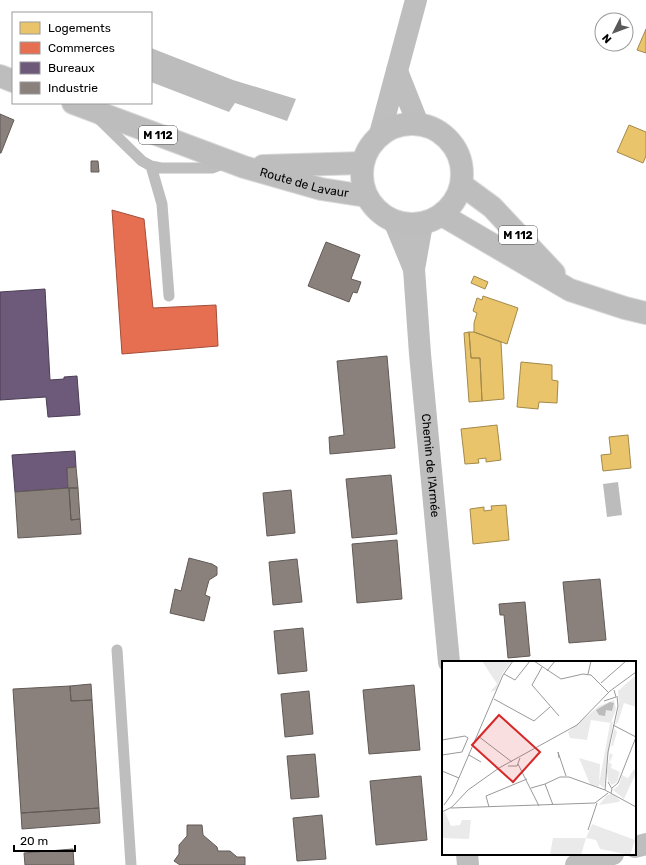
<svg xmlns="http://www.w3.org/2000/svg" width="646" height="865" font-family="Rubik,sans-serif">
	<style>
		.water { fill: #bcbcbc }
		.homes { fill: #e9c46a; stroke: #a3894a }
		.shops { fill: #e76f51; stroke: #a24e39 }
		.offices { fill: #6d597a; stroke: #4c3e55 }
		.industry { fill: #8a817c; stroke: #615a57 }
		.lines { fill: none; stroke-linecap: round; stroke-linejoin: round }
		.primary-casing { stroke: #dbdbdb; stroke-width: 24 }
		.lane { stroke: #bebebe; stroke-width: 11 }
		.street { stroke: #bebebe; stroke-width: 22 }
		.primary { stroke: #bdbdbd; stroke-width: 22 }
		.labels { text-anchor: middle; stroke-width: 4; stroke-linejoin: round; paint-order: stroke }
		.shield { fill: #fff; stroke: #4c4c4c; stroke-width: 1 }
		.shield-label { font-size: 11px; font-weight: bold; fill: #000 }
		.street-label { font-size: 12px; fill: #000; stroke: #fff }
		.inset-road { fill: none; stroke: #999; stroke-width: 1 }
		.view { fill: #d62828; fill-opacity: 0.15; stroke: #d62828; stroke-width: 2 }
		.inset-edge { fill: none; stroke: #000; stroke-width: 2 }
	</style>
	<rect width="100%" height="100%" fill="#fff"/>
	<!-- water -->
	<path class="water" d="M151 48 233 80 296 99 287 121 235 103 229 112 151 82Z
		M618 482 622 515 607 517 603 484Z"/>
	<!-- homes -->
	<path class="homes" d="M646 29V53L637 50Z
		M629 125 646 132V156L643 163 617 152Z
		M474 276 488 282 485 289 471 283Z
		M483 296 518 308 507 344 474 332V323L477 313 473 311 477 298 482 300Z
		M469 332 471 358H480L482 401 469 402 464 333Z
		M469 332H474L501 342 504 399 482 401 480 358H471Z
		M521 362 552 365V380L558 381 557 403 539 402 538 409 517 407Z
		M497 425 501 460 486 462V458L478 459 479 463 465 464 461 429Z
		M628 435 631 468 603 471 601 455 611 454 609 437Z
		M506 505 509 540 473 544 470 509 484 507V511L492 510 491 506Z"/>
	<!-- shops -->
	<path class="shops" d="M112 210 144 219 153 308 216 305 218 346 122 354Z"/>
	<!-- offices -->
	<path class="offices" d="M45 289 50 380 64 379V377L77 376 80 415 48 417 46 397 0 400V292Z
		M75 451 76 467 67 468 68 488 15 492 12 455Z"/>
	<!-- industry -->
	<path class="industry" d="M0 114 14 120 1 153H0Z
		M91 161H98L99 172H91Z
		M326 242 360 255 351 279 361 282 357 293 353 292 349 302 308 286Z
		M387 356 395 448 330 454 329 437 344 435 337 361Z
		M76 467 78 488H68L67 468Z
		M391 475 397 534 352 538 346 479Z
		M69 488H78L80 519 71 520Z
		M69 488 71 520 80 519 81 534 18 538 15 492Z
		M291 490 295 533 267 536 263 493Z
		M397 540 402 599 357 603 352 544Z
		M189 558 212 564 217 567V575L209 580 205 595 210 597 204 621 170 613 175 589 181 591Z
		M297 559 302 602 273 605 269 562Z
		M600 579 606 640 569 643 563 582Z
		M525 602 530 656 508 658 504 615H500L499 604Z
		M303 628 307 671 278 674 274 631Z
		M91 684 92 700 71 701 70 686Z
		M414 685 420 750 369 754 363 690Z
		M70 686 71 701 92 700 99 808 21 813 13 689Z
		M309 691 313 734 285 737 281 694Z
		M315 754 319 797 291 799 287 756Z
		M421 776 427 840 376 845 370 781Z
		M99 808 100 823 22 829 21 813Z
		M322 815 326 859 297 861 293 818Z
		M187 825H202L203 835 217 847 218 851H230L237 857H245V865H180L174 861 179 854V845L187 836Z
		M73 849 74 865H25L24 853Z"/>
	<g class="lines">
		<!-- primary casing -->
		<g class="primary-casing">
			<g id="primary">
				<path d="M0 76 13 81"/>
				<path id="s2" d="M73 103 244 167 321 189 366 196"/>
				<circle cx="412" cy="174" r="50"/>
				<path d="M263 166 362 163"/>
				<path d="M462 185 492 207 554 273"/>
				<path d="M442 215 570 290 625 308 646 313"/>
			</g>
		</g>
		<!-- lane -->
		<path class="lane" d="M97 117 142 161 151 166 161 168H212L228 162
			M151 166 162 204 169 296
			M117 650 131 865"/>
		<!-- street -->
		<g class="street">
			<path d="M397 71 418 124"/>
			<path d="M380 134 416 0"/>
			<path d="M395 223 414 269"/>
			<path id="s1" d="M422 224 414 269 420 354 449 662"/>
			<path d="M635 847 646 844"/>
			<path d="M467 854 468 865"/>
			<path d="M576 865 613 854"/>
		</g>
		<!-- primary -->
		<use href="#primary" class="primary"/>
	</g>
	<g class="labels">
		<!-- shield labels -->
		<g class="shield">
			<rect x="139" y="126" width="38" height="18" rx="3"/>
			<rect x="499" y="226" width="38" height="18" rx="3"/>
		</g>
		<g class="shield-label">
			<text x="158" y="139">M 112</text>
			<text x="518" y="239">M 112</text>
		</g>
		<!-- street labels -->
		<g class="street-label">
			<text dy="4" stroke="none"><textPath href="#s2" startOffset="245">Route de Lavaur</textPath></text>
			<text dy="4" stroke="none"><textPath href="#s1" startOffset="243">Chemin de l'Armée</textPath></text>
		</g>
	</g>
	<!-- overview -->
	<g transform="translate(442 661)">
		<rect width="194" height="194" fill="#fff"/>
		<path d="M40 0H70L60 13 53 33 54 29 48 31 55 23ZM194 14V46L182 42 176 61 173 64 177 44 176 30ZM172 39 174 48 169 62 149 59 145 79 128 77 126 71 157 45ZM171 60 162 126H161L157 123 168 63ZM172 67 175 71 171 85H169L168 92 171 94 167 102 170 103 169 107 178 111 175 121 170 124 166 120 165 110ZM137 97 158 103 157 126 148 123ZM192 108 194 112 182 138 171 129 177 124 180 114 186 117ZM170 133 178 139 177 141 157 144 165 134ZM3 151 9 165 18 164 20 159H29L27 178 0 177V152ZM150 163 193 179 188 194 158 188 154 179 144 177 139 194H108L111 177H144Z" fill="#eaeaea"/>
		<path d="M168 41 172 42 170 50 164 49 163 55 157 54 154 49Z" fill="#bcbcbc"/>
		<path class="inset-road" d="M92 0 119 18 141 13 149 14 167 32M100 6 90 24 117 55M105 10 113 0M62 13 73 19 88 0M146 13 149 0M159 22 184 0M175 35 176 45 166 91 163 129 194 146M52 38 92 60 108 46M162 40 174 36 172 29M171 64 194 76M36 75 70 101M0 79 23 75 26 77 20 91 0 94M27 94 39 101M117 97 116 91 124 115M76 103 97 145M66 105H75L78 97M0 110 17 117M166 121 170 128 169 132M89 127 103 123M170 127 176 122 194 76M2 144 10 133 61 14 71 0M111 144 103 123 118 116H127L163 129M47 146 44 135 85 118M9 147 153 142 166 132M0 151 10 146 26 129 57 107 135 64 168 30 194 11M146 169 155 142"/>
		<path class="view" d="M57 54 98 91 71 121 30 84Z"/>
		<rect width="194" height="194" class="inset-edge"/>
	</g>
	<!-- legend -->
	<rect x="12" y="12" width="140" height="92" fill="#ffffff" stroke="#999999"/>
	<rect x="20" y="22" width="20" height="12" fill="#e9c46a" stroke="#999999"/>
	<text x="48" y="32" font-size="12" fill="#000000">Logements</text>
	<rect x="20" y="42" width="20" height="12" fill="#e76f51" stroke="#999999"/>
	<text x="48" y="52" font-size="12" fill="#000000">Commerces</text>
	<rect x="20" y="62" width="20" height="12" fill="#6d597a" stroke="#999999"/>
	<text x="48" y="72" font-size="12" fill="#000000">Bureaux</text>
	<rect x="20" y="82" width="20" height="12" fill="#8a817c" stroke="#999999"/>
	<text x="48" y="92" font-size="12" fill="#000000">Industrie</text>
	<!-- north arrow -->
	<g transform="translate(614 32) rotate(228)"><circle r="19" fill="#ffffff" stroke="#999999"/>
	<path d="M0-3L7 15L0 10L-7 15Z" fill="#595959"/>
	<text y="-6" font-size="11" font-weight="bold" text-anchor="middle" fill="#000000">N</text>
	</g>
	<!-- scale -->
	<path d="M14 845v6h61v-6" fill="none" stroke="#000000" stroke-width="2"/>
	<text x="20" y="845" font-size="12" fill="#000000" stroke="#ffffff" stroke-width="3" paint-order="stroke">20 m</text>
</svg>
